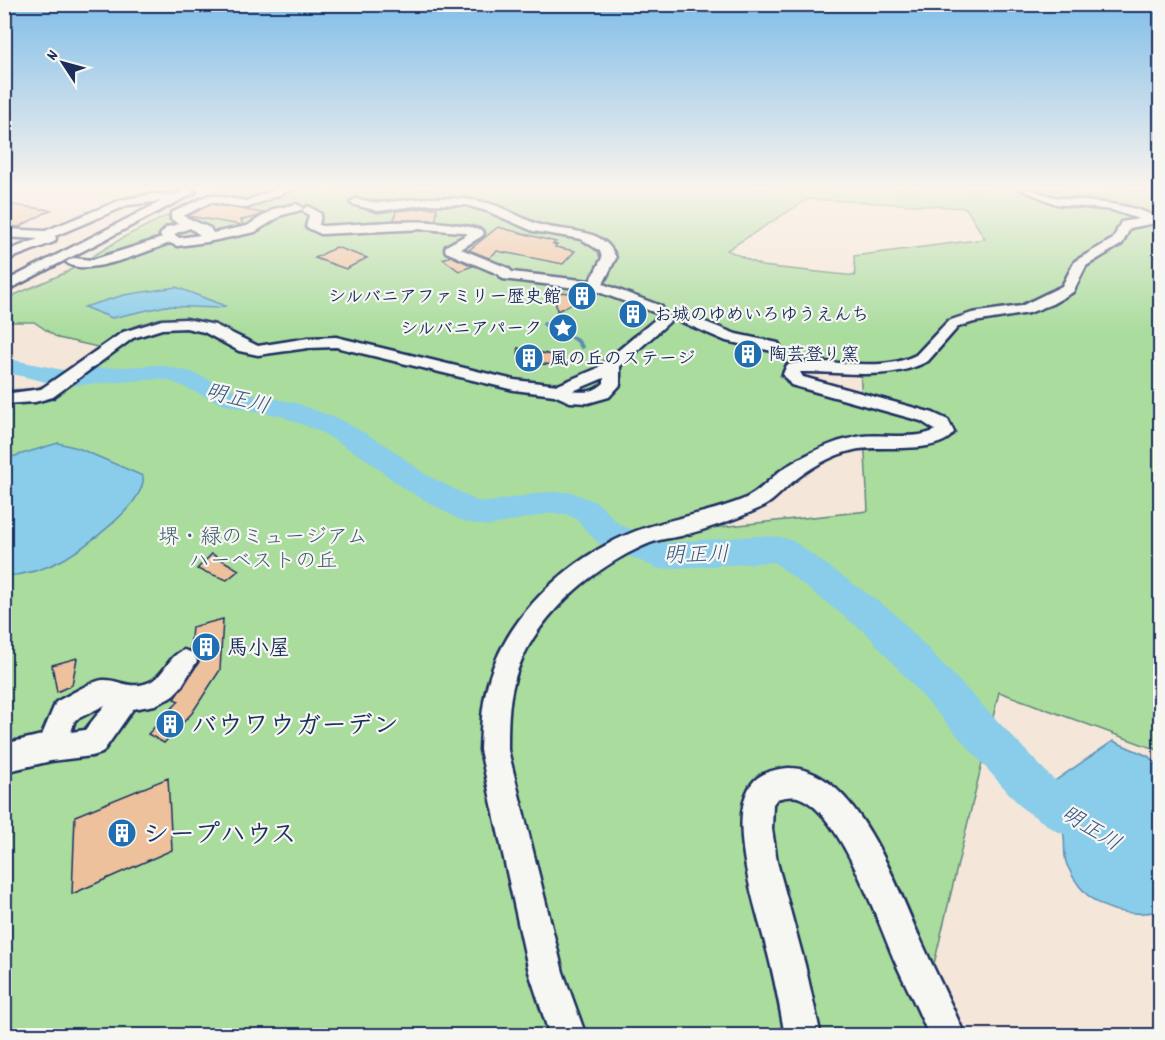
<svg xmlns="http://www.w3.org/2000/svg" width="1165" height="1040" font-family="Dekko,'Klee One',sans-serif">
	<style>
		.green { fill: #a9dc9d; stroke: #62867e; stroke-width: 1.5; fill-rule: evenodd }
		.water { fill: #89cdea; stroke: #5d8eb2; stroke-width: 1.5 }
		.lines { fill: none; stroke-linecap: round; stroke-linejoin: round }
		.stream { stroke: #5d8eb2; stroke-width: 4 }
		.river { fill: #89cdea; fill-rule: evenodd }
		.building { fill: #eec19d; stroke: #1b2f5e; stroke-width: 1.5 }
		.minor-casing { stroke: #1b2f5e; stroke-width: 5 }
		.minor { fill: #f6f6f2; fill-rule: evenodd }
		.labels { text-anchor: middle; stroke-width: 4.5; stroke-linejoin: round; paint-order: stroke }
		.far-poi-label { font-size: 18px; font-weight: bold; fill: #1b2f5e; stroke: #f6f6f2; text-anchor: start }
		.park-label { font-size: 21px; fill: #3e5a6e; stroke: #f6f6f2 }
		.poi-label { font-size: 21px; font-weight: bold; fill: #1b2f5e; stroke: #f6f6f2; text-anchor: start }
		.water-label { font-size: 22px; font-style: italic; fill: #365681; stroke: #f6f6f2 }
		.near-poi-label { font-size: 26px; font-weight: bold; fill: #1b2f5e; stroke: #f6f6f2; text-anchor: start }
	</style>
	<rect width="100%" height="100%" fill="#f4e6d8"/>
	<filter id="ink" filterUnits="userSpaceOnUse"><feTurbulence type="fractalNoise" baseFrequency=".0167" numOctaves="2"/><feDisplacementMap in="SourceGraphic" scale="12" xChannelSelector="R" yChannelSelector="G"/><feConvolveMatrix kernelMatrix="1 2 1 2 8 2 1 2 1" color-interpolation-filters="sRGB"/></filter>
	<g filter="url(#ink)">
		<!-- green -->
		<path class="green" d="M220 189H1122L1160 194V751L999 692 923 1010 932 1035 5 1036V390L33 389 48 384 98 347 58 338 34 322H5V299L67 272 124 237ZM808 199 966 208 985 239 854 256 855 276 762 266 727 250ZM794 359 860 365 862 405 790 385 780 376 786 362ZM864 435 868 511 628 537 763 494 831 445Z"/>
		<!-- water -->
		<path class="water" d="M176 287 225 306 218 308 166 306 112 318 84 307 124 295Z
			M58 443 78 448 143 476C147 503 84 548 62 560 45 569 24 575 5 576V459Z
			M1113 741 1148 756 1160 768V911C1118 919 1085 906 1067 865 1062 854 1067 839 1062 828 1057 819 1038 803 1030 795L1037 793Z"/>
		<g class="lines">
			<!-- stream -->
			<path class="stream" d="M544 324 577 340 582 347"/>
			<!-- river -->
			<path class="river" d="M4 358 63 370 161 365 191 372 239 392 296 403 341 420 386 445 425 474 477 501 488 502 546 492H571L598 503 619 524 662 543 756 536 781 537 793 541 893 612 1052 778 1088 799 1094 815 1088 831 1072 837 1056 831 1022 808 867 634 774 562 659 569 597 542 576 519 566 514H546L488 526 471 523 460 520 403 488 366 459 321 432 281 416 224 405 173 382 161 379 63 386 4 372Z"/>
		</g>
		<!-- building -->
		<path class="building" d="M4 204 51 210 19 227 4 225Z
			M211 204 228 207 263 213 256 217 241 220 243 225H241L188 216Z
			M425 208H437L436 220H394L396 211Z
			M498 227 556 242 553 244 557 245 555 247 575 251 563 264 497 251 489 258 469 250Z
			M336 247 367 258 346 269 315 258Z
			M451 256 473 266 459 271 443 259Z
			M554 292 593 294 557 311Z
			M518 348 562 357 561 365 519 363Z
			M212 554 239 570 227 580 197 569Z
			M223 619 220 670 192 713 164 743 148 734 179 701 174 699 199 662 195 652 190 650 192 627Z
			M77 658 72 685 57 692 52 665Z
			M168 778 172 850 72 894 75 816Z"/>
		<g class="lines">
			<!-- minor casing -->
			<g class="minor-casing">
				<path id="minor" d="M187 189 196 192 4 292V282L162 201 128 205 55 236 56 239 54 242 4 261V252L38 239 4 237V229L45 231 121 200 152 194 174 195Z
					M277 189H293L247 208 211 202 183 216 210 228 213 233 247 226 274 209 297 204 303 208 301 210 282 215 255 232 207 242 177 246 170 243C149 250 84 279 66 262L73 258 92 260 162 238 160 235 167 227 179 224 171 219V213L209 195 246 201ZM190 228 200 235 179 238 174 234Z
					M1020 189C1037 189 1045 196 1061 198 1092 203 1125 202 1154 216H1160V222L1130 228 1122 244 1086 266 1073 292 1052 304 1029 313 974 322 958 327 928 361C888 382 843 371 800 372L803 377 933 413 948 420 954 432C939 456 880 444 854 450 831 455 808 469 790 484 780 493 771 504 758 509 734 520 707 529 681 536 671 538 660 539 650 543 592 567 530 620 514 682 508 705 508 727 508 750L563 972 586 1036H550L529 972 480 750C481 727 482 705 488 683 507 614 570 557 636 531 671 518 708 514 744 499 759 492 768 481 780 471 797 459 817 449 837 442 845 440 854 437 863 436 883 434 919 440 935 430L921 421 791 385 783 374 787 365C829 355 876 375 916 355L948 321 972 313 1021 306 1062 286 1075 261 1113 239 1121 222 1139 219 1112 210 1056 204Z
					M429 198C452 198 475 198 497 206 512 212 525 220 540 225 566 233 605 226 616 258L603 284 661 306 663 309 656 313 593 290 503 279 498 274 446 252 445 249 446 246 468 234 462 232 423 229 321 234 306 227 309 215 302 210 308 206 321 214 319 225 322 226C375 224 430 215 482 230L484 233 482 236 461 249 508 268 512 272 590 281 602 258 600 251 581 239 533 231 487 211 466 205 429 204 378 211 352 204 350 202 356 199 378 203Z
					M682 313 736 334 778 343 780 346 772 351 726 341 677 320 675 317 677 314Z
					M662 316 667 318 670 321 667 324 620 366V385L609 397 588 403 570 402 554 395 514 390 336 347 308 348 258 355 239 351 204 332 186 328 162 329 133 338 53 397 35 402 4 404V394L41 389 123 332 162 320 186 319 215 325 258 346 308 338 336 337 514 380 558 385 596 369 657 318ZM604 378V383C594 392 585 393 573 391Z
					M184 650 193 653 197 661 181 687 170 698 155 705 133 709 102 753 92 756 51 761 4 772V744L42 735 56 702C68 696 91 681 103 680 119 679 130 691 150 682 165 675 168 656 184 650ZM105 705 85 730 71 732 75 720Z
					M788 768C856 767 896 886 919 936 934 970 951 1002 965 1036H929C919 1011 907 988 896 964 879 925 841 813 800 798 794 795 784 797 777 799L773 804 772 829 777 862 805 965 821 1036H785C780 1008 775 981 768 954 758 914 723 816 754 781 762 772 777 769 788 768Z"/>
			</g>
			<!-- minor -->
			<use href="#minor" class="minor"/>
		</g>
	</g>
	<!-- sky -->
	<linearGradient id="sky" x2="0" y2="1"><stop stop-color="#82bee9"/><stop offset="0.56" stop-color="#faf4ed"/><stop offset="1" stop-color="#faf4ed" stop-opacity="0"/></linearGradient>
	<rect width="1165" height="335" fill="url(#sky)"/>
	<!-- icons -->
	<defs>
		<g id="building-disc" transform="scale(1.5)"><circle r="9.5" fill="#1f6fb2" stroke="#f6f6f2"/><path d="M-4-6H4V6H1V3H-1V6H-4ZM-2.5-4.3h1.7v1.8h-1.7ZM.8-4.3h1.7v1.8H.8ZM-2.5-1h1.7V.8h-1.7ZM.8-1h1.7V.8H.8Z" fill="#fff"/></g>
		<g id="sight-disc" transform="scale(1.5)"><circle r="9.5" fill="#1f6fb2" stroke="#f6f6f2"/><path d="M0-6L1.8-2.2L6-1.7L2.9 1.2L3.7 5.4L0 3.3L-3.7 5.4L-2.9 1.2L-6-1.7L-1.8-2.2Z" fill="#fff"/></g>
	</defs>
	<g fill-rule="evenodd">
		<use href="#building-disc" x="582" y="296"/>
		<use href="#building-disc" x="633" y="314"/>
		<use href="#sight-disc" x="563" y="328"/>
		<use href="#building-disc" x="748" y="354"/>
		<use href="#building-disc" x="529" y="358"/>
		<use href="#building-disc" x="206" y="647"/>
		<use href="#building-disc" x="170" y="724"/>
		<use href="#building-disc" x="122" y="833"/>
	</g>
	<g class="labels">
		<!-- far-poi labels -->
		<g class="far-poi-label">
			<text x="561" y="302" text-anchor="end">シルバニアファミリー歴史館</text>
			<text x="654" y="320">お城のゆめいろゆうえんち</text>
			<text x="542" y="334" text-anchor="end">シルバニアパーク</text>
			<text x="769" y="360">陶芸登り窯</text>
			<text x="550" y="364">風の丘のステージ</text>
		</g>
		<!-- park labels -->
		<g class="park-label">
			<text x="263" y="543">堺・緑のミュージアム<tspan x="263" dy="24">ハーベストの丘</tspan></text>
		</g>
		<!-- poi labels -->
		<g class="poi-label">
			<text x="227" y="654">馬小屋</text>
		</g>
		<!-- water labels -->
		<g class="water-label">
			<text transform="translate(238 397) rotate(15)" y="8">明正川</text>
			<text transform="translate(696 553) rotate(-1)" y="8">明正川</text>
			<text transform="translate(1092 827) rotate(32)" y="8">明正川</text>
		</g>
		<!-- near-poi labels -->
		<g class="near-poi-label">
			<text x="191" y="733">バウワウガーデン</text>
			<text x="143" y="842">シープハウス</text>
		</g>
	</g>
	<!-- margin -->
	<rect width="1165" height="1040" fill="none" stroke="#f6f6f2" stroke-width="24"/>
	<rect x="12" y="12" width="1141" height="1016" fill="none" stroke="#1b2f5e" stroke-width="2" filter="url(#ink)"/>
	<!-- north arrow -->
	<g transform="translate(63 63) rotate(306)" stroke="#f6f6f2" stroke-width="4.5" paint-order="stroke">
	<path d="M0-4.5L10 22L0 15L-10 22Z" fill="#1b2f5e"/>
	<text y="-9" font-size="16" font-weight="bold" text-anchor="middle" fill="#1b2f5e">N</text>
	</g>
</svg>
